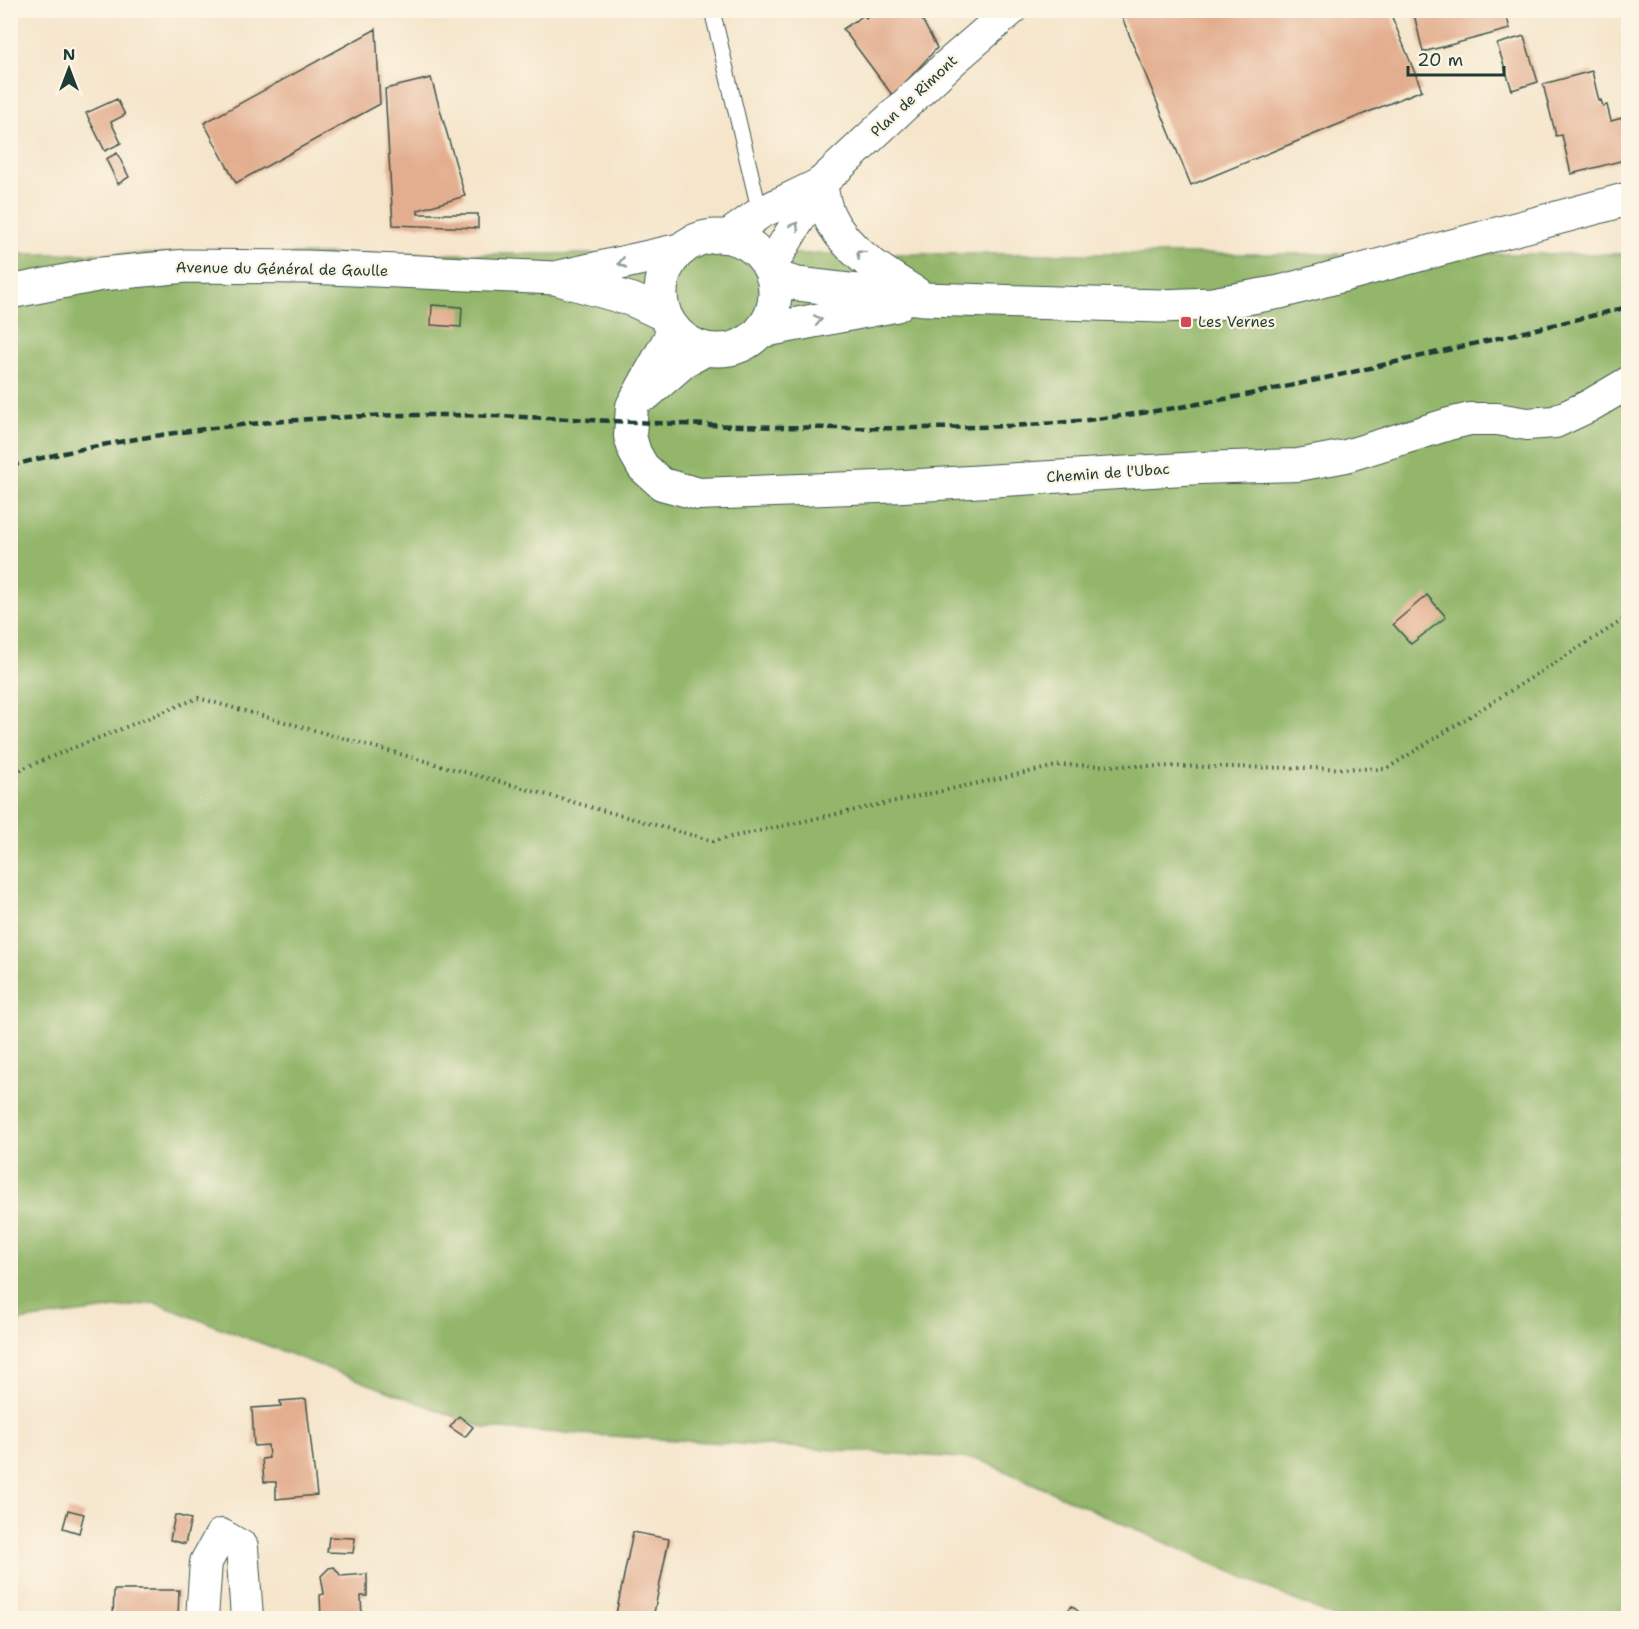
<svg xmlns="http://www.w3.org/2000/svg" width="1639" height="1629" font-family="'Shantell Sans',sans-serif">
	<style>
		.forest { fill: #93b66b; stroke: #597a50; stroke-width: 1.5 }
		.building { fill: #e3ae8f }
		.lines { fill: none; stroke-linecap: round; stroke-linejoin: round }
		.service-casing { stroke: #3f564b; stroke-width: 17 }
		.minor-casing { stroke: #3f564b; stroke-width: 34 }
		.tertiary-casing { stroke: #3f564b; stroke-width: 35 }
		.path { stroke: #3f564b; stroke-width: 4; stroke-dasharray: 1.5 4.5; stroke-linecap: butt }
		.service { stroke: #fff; stroke-width: 15 }
		.minor { stroke: #fff; stroke-width: 32 }
		.tertiary { stroke: #fff; stroke-width: 33 }
		.rail { stroke: #1f3d34; stroke-width: 4.5; stroke-dasharray: 9 4.5; stroke-linecap: butt }
		.oneway { stroke: #8f9e9a }
		.poi-dot { fill: #d1495b; stroke: #fcf5e5; stroke-width: 2 }
		.labels { text-anchor: middle; stroke-width: 4.5; stroke-linejoin: round; paint-order: stroke }
		.street-label { font-size: 15px; fill: #1f3d34; stroke: #fcf5e5 }
		.poi-label { font-size: 15px; fill: #1f3d34; stroke: #fcf5e5; text-anchor: start }
	</style>
	<rect width="100%" height="100%" fill="#fcf5e5"/>
	<filter id="ink" filterUnits="userSpaceOnUse"><feTurbulence type="fractalNoise" baseFrequency=".0167" numOctaves="2"/><feDisplacementMap in="SourceGraphic" scale="12" xChannelSelector="R" yChannelSelector="G"/><feConvolveMatrix kernelMatrix="1 2 1 2 8 2 1 2 1" color-interpolation-filters="sRGB"/></filter>
	<filter id="wash" filterUnits="userSpaceOnUse"><feTurbulence type="fractalNoise" baseFrequency=".008" numOctaves="4" result="noise"/><feDisplacementMap in="SourceGraphic" scale="24" xChannelSelector="R" yChannelSelector="G"/><feGaussianBlur stdDeviation="1.35" result="paint"/><feColorMatrix in="noise" values="0 0 0 0 0 0 0 0 0 0 0 0 0 0 0 0 0 1.4 0 .05"/><feComposite in="paint" operator="in"/></filter>
	<g filter="url(#wash)">
		<rect width="100%" height="100%" fill="#f5e5cb"/>
		<!-- forest -->
		<path class="forest" d="M11 254H1628V1618H1335L978 1459 485 1428 155 1303 24 1320 11 1325Z"/>
		<g id="blocks">
			<!-- building -->
			<path class="building" d="M877 10H917L937 48 893 96 843 29 864 15 866 18Z
				M1119 10H1389L1422 90 1191 185Z
				M1413 10H1505L1510 29 1423 52Z
				M376 29 380 104 236 183 204 123Z
				M1524 36 1538 82 1512 90 1497 44Z
				M1592 71 1599 101 1601 100 1603 106 1607 105 1611 121 1622 118 1628 143V159L1571 174 1562 135 1556 136 1543 84Z
				M431 78 465 196 418 210V214H478V228L393 225 385 89Z
				M117 99 125 115 111 122 121 143 105 151 86 113Z
				M117 153 129 177 118 184 106 159Z
				M432 305 462 307 461 327 431 325Z
				M1427 595 1446 617 1411 644 1393 624Z
				M306 1399 317 1495 276 1499V1482H264L262 1459 269 1458 268 1445 254 1446 252 1408 281 1406 280 1401Z
				M459 1416 473 1427 465 1437 450 1427Z
				M68 1510 84 1514 79 1533 63 1528Z
				M175 1515 191 1519 185 1544 170 1540Z
				M633 1532 669 1539 653 1618H637L616 1614Z
				M329 1537 355 1538 353 1553 327 1552Z
				M334 1567 341 1576 367 1574V1596H361L362 1618H321L320 1595 324 1594 321 1576 329 1568Z
				M114 1590H179L178 1618H113Z
				M10 1597 17 1598V1618H10Z
				M1072 1606 1086 1618H1061Z"/>
		</g>
	</g>
	<g filter="url(#ink)">
		<use href="#blocks" fill-opacity="0" stroke="#3f564b" stroke-width="1.5"/>
		<g class="lines">
			<!-- service casing -->
			<g class="service-casing">
				<path id="service" d="M712 10 760 213"/>
			</g>
			<!-- minor casing -->
			<g class="minor-casing">
				<path id="minor" d="M728 236 760 213 820 184
					M770 268 820 184 951 62 1011 10
					M674 330 632 406 630 436 635 453 643 467 662 484 699 494 904 486 1200 468 1298 465 1346 456 1449 424 1470 419H1497L1527 424 1555 422 1589 406 1628 383
					M647 394 685 361 707 349
					M202 1618 206 1562 221 1535 242 1547 247 1618"/>
			</g>
			<!-- tertiary casing -->
			<g class="tertiary-casing">
				<path id="tertiary" d="M820 184C823 194 824 206 829 216 846 252 887 275 918 295
					M661 293a57 57 0 1 1 114 0a57 57 0 1 1-114 0Z
					M559 277 679 250
					M774 277 798 284 925 299 1160 306 1212 304 1280 292 1628 199
					M10 292 102 274 186 266 307 267 555 278 633 300 665 315
					M761 331 897 305"/>
			</g>
			<!-- path -->
			<path class="path" d="M10 792 21 769 198 698 713 841 1061 765 1386 769 1628 617"/>
			<!-- service -->
			<use href="#service" class="service"/>
			<!-- minor -->
			<use href="#minor" class="minor"/>
			<!-- tertiary -->
			<use href="#tertiary" class="tertiary"/>
			<!-- rail -->
			<path class="rail" d="M10 466C127 435 247 421 368 416 471 412 576 420 680 424 789 428 899 430 1008 426 1126 421 1242 397 1357 371 1447 350 1538 329 1628 307"/>
		</g>
		<!-- one-way arrows -->
		<defs><path id="oneway-chevron" d="M-2-3.5L2.5 0L-2 3.5" fill="none" stroke-width="1.6" stroke-linecap="round" stroke-linejoin="round" transform="scale(1.5)"/></defs>
		<g class="oneway">
			<use href="#oneway-chevron" transform="translate(795 226) rotate(-59)"/>
			<use href="#oneway-chevron" transform="translate(860 254) rotate(-138)"/>
			<use href="#oneway-chevron" transform="translate(622 263) rotate(167)"/>
			<use href="#oneway-chevron" transform="translate(818 320) rotate(-11)"/>
		</g>
	</g>
	<!-- markers -->
	<rect class="poi-dot" x="1180" y="316" width="12" height="12" rx="3"/>
	<g class="labels">
		<!-- street labels -->
		<g class="street-label">
			<text transform="translate(914 96) rotate(-43)" y="5">Plan de Rimont</text>
			<text transform="translate(282 269) rotate(1)" y="5">Avenue du Général de Gaulle</text>
			<text transform="translate(1108 473) rotate(-4)" y="5">Chemin de l'Ubac</text>
		</g>
		<!-- poi labels -->
		<g class="poi-label">
			<text x="1198" y="327">Les Vernes</text>
		</g>
	</g>
	<!-- margin -->
	<rect width="1639" height="1629" fill="none" stroke="#fcf5e5" stroke-width="36"/>
	<!-- north arrow -->
	<g transform="translate(69 69)" stroke="#fcf5e5" stroke-width="4.5" paint-order="stroke">
	<path d="M0-4.5L10 22L0 15L-10 22Z" fill="#1f3d34"/>
	<text y="-9" font-size="16" font-weight="bold" text-anchor="middle" fill="#1f3d34">N</text>
	</g>
	<!-- scale -->
	<path d="M1408 66v9h96v-9" fill="none" stroke="#1f3d34" stroke-width="3"/>
	<text x="1417" y="66" font-size="18" fill="#1f3d34" stroke="#fcf5e5" stroke-width="4.5" paint-order="stroke">20 m</text>
</svg>
